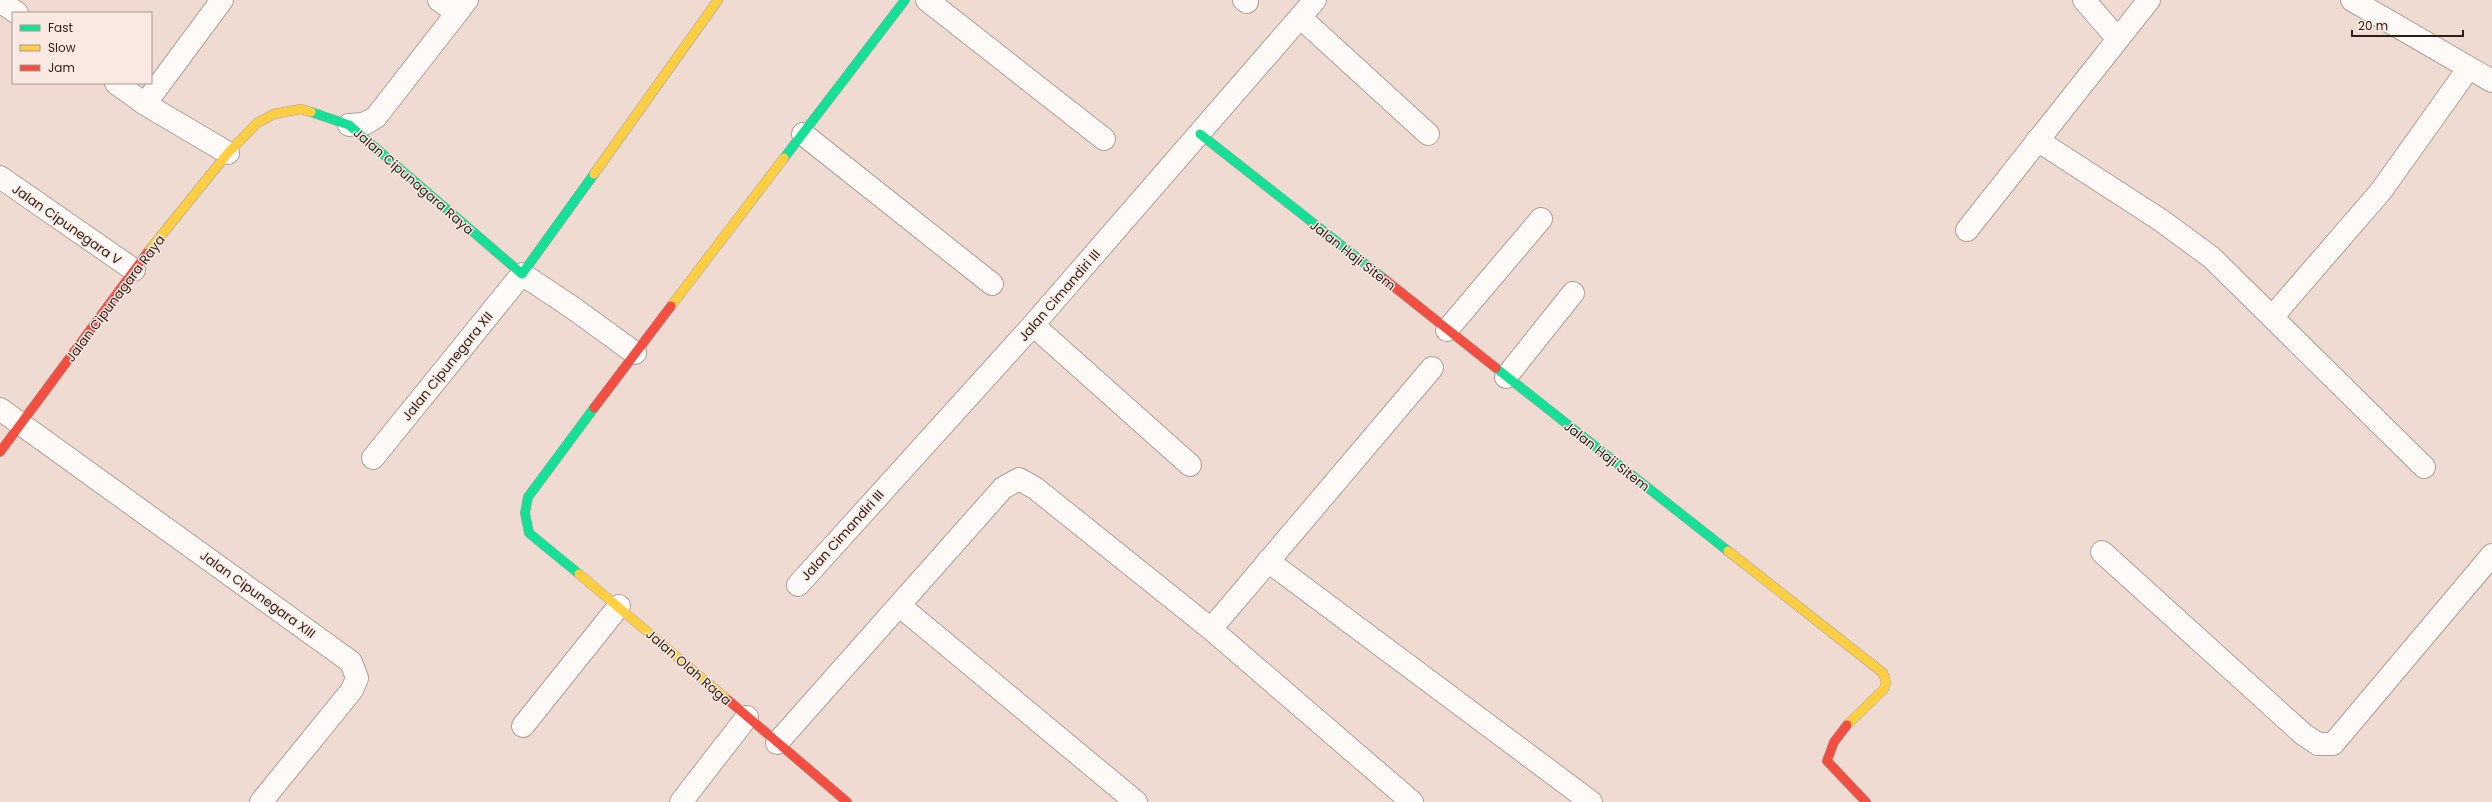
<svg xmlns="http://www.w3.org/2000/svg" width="2492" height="802" font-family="Poppins,sans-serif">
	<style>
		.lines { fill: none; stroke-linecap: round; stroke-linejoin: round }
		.street-casing { stroke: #af9f98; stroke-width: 24 }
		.fast-casing { stroke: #af9f98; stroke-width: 10 }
		.slow-casing { stroke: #af9f98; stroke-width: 10 }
		.jam-casing { stroke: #af9f98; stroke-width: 10 }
		.street { stroke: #fdfaf8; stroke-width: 22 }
		.fast { stroke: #16e098; stroke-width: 9 }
		.slow { stroke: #ffcf43; stroke-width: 9 }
		.jam { stroke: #f24e42; stroke-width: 9 }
		.labels { text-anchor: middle; stroke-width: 3; stroke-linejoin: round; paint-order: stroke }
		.street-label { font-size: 13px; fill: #2c1e18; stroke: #f9e9e2 }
	</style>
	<rect width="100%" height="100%" fill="#f0dbd2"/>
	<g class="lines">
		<!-- street casing -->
		<g class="street-casing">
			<path id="street" d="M439 0 457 13
				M927 0 1104 139
				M1244 0 1247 2
				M2084 0 2117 38
				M2352 0 2492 81
				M0 1 17 13
				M1301 18 1428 134
				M116 83 145 104 228 153
				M145 104 222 0
				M349 125 364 124 376 117 467 0
				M803 134 992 284
				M2037 140 2159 219 2211 257 2424 467
				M0 177 134 270
				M1967 230 2149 0
				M2273 316 2381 191 2468 69
				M1033 325 1190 465
				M1447 330 1541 219
				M1506 377 1573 293
				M0 409 351 662 357 678 352 690 261 802
				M373 458 522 274 573 308 635 353
				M2102 552 2303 734 2318 744H2333L2492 555
				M1268 561 1591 802
				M798 585 1033 325 1315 0
				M900 606 1136 802
				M1211 629 1432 368
				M523 726 619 606
				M777 743 1003 488 1019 479 1035 488 1211 629 1412 802
				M681 802 747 717"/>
		</g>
		<!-- fast casing -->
		<g class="fast-casing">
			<path id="fast" d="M311 112 349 125 522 274 594 174
				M1200 134 1383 278
				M784 158 905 0
				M1496 368 1728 551
				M579 574 529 533 525 513 528 497 594 408"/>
		</g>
		<!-- slow casing -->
		<g class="slow-casing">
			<path id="slow" d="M594 174 718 0
				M147 253 228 153 257 123 274 114 301 109 311 112
				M671 306 784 158
				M1728 551 1883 673 1886 682 1884 689 1847 725
				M579 574 728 700"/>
		</g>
		<!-- jam casing -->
		<g class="jam-casing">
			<path id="jam" d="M1383 278 1496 368
				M594 408 671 306
				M0 452 147 253
				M728 700 847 802
				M1847 725 1834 742 1827 761 1866 802"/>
		</g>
		<!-- street -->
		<use href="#street" class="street"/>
		<!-- fast -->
		<use href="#fast" class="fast"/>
		<!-- slow -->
		<use href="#slow" class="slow"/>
		<!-- jam -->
		<use href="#jam" class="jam"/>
	</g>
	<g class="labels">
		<!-- street labels -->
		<g class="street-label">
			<text transform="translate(414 181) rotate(41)" y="5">Jalan Cipunagara Raya</text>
			<text transform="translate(67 224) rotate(35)" y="5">Jalan Cipunegara V</text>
			<text transform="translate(1353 255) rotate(38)" y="5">Jalan Haji Sitem</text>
			<text transform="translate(1059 295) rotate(-49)" y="5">Jalan Cimandiri III</text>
			<text transform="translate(115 298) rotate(-53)" y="5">Jalan Cipunagara Raya</text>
			<text transform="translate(447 366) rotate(-51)" y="5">Jalan Cipunegara XII</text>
			<text transform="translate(1607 456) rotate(38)" y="5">Jalan Haji Sitem</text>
			<text transform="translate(842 535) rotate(-48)" y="5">Jalan Cimandiri III</text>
			<text transform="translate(258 594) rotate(36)" y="5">Jalan Cipunegara XIII</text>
			<text transform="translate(689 667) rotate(41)" y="5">Jalan Olah Raga</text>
		</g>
	</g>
	<!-- legend -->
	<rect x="12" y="12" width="140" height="72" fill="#f9e9e2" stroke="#a79891"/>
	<rect x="20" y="25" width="20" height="6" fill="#16e098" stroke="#a79891"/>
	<text x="48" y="32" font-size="12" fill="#2c1e18">Fast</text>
	<rect x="20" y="45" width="20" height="6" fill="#ffcf43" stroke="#a79891"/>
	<text x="48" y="52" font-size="12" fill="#2c1e18">Slow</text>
	<rect x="20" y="65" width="20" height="6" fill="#f24e42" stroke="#a79891"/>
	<text x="48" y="72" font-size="12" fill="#2c1e18">Jam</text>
	<!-- scale -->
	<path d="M2352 30v6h111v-6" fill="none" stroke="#2c1e18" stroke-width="2"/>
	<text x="2358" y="30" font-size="12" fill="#2c1e18" stroke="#f9e9e2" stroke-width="3" paint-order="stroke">20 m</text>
</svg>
